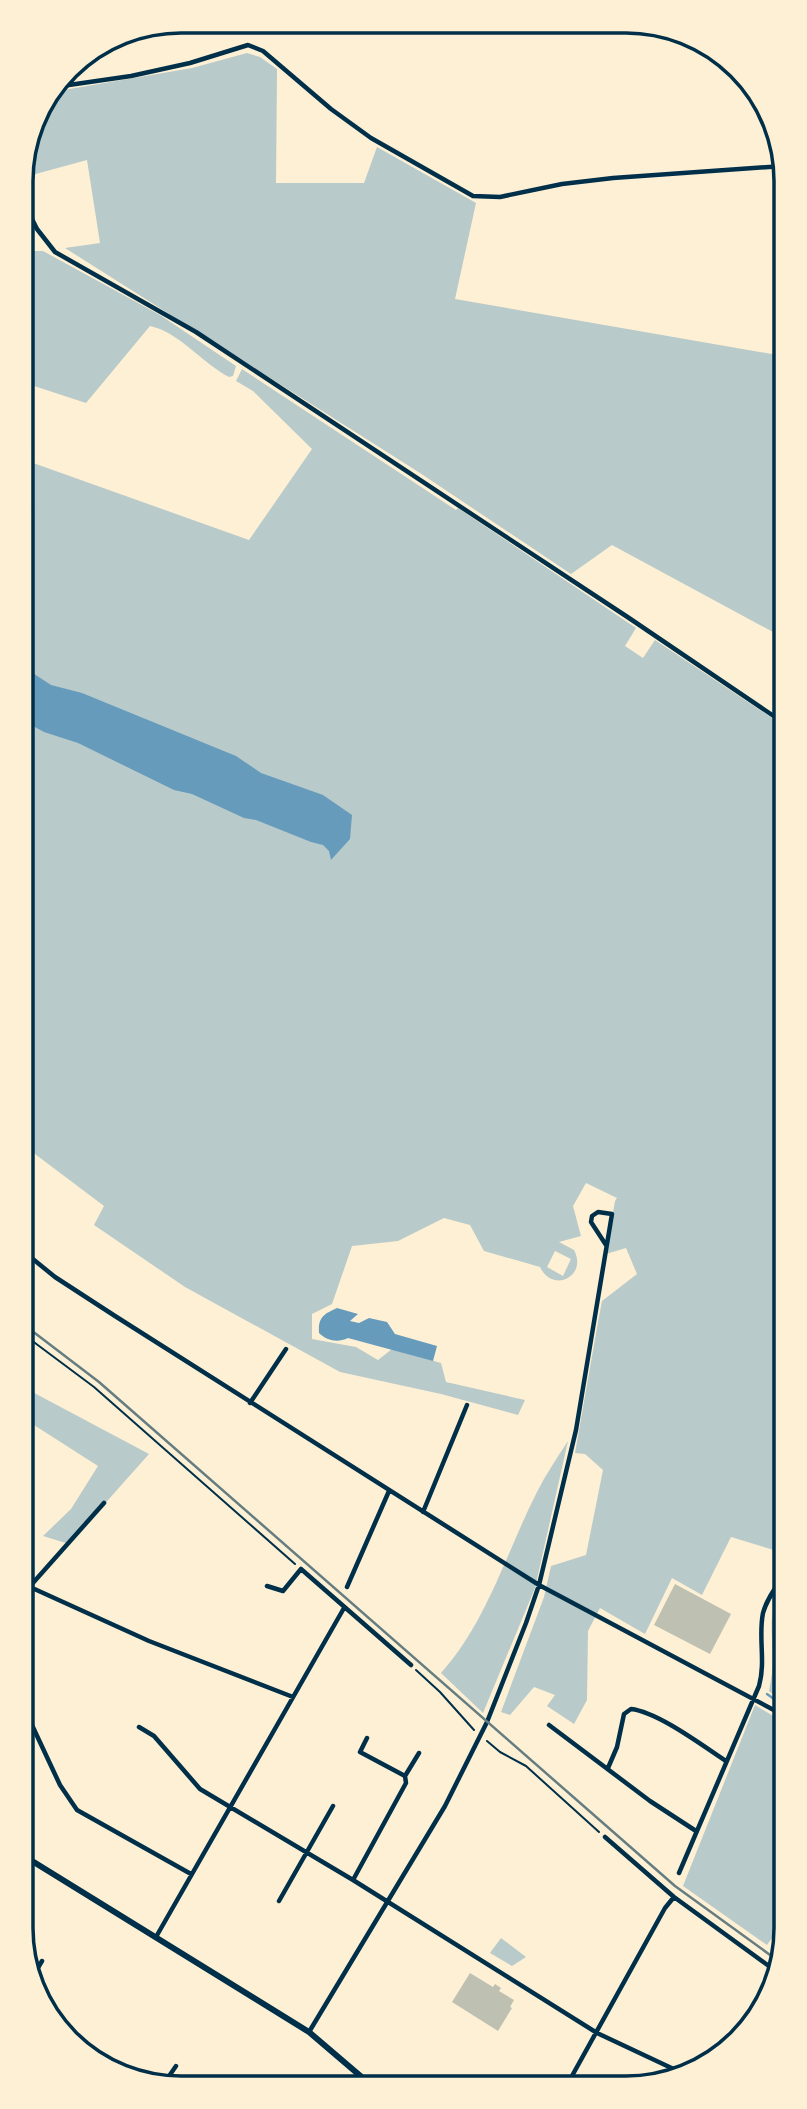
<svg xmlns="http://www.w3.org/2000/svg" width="807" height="2109" font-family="'PT Serif',serif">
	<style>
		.green { fill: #b9caca; fill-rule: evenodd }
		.water { fill: #669bbc }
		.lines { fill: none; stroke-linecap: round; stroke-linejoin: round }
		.stream { stroke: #669bbc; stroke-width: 2.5 }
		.building { fill: #bec0b2 }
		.path { stroke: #003049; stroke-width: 2 }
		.minor { stroke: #003049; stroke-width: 4.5 }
		.tertiary { stroke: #003049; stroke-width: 6 }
		.rail { stroke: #657d81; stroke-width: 2.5 }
		.rim { fill: none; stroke: #003049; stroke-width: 3.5 }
	</style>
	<rect width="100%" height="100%" fill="#fdf0d5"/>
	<!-- green -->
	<path class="green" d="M247 53 260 57 277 69 276 183H364L377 147 476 203 455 299 783 356 784 638 612 545 571 574 420 473 65 248 100 243 87 160 21 178 37 111 52 92 192 68Z
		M22 251H43L160 315 236 366 233 376 229 377C202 363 179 332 150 326L86 403 22 382Z
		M242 369 456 510 458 508 636 628 625 646 643 658 655 640 784 726 785 1544 777 1551 731 1537 702 1595 672 1578 645 1634 600 1608 588 1631 587 1700 574 1724 547 1706 555 1695 534 1687 510 1715 501 1712 544 1597 551 1566 586 1555 603 1470 585 1454 575 1453 598 1322 602 1301 637 1274 626 1248 606 1254 615 1201 617 1198 586 1183 573 1206 581 1236 559 1242 574 1250C588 1276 553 1294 540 1267L484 1251 470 1225 444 1218 398 1241 352 1246 332 1304 312 1314V1339L356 1347 378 1360 392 1349 441 1363 446 1382 525 1400 518 1415 441 1394 340 1372 185 1287 94 1225 104 1206 23 1145 22 459 249 540 312 449 253 391 236 381ZM555 1251 571 1259 563 1276 547 1267Z
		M23 1387 149 1454 69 1544 43 1536 71 1509 98 1466 23 1418Z
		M568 1441 535 1588 483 1713 441 1673C487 1622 506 1553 537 1492 546 1474 557 1458 568 1441Z
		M785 1583V1704L769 1691C771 1680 773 1669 773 1658 772 1624 767 1614 785 1583Z
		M755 1705 785 1723 786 1918 767 1945 683 1886Z
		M501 1938 526 1957 512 1966 490 1953Z"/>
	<!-- water -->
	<path class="water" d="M22 666 51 685 82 693 236 756 261 773 323 795 352 815 350 839 331 860 329 851 323 845 311 842 256 820 244 818 192 794 174 790 78 743 44 732 22 720Z
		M337 1308 358 1314 350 1321 359 1323 369 1318 387 1322 395 1334 437 1346 433 1361 348 1338C338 1343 327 1341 319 1333 318 1317 324 1314 337 1308Z"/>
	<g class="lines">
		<!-- stream -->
		<path class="stream" d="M767 1694 785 1707"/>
	</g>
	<!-- building -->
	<path class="building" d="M675 1584 731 1614 710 1654 654 1625Z
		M470 1973 493 1987 495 1984 501 1988 499 1991 514 2000 510 2007 512 2008 498 2031 452 2002Z"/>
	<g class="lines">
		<!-- path -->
		<path class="path" d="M23 1334 94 1387 295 1564
			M416 1670 440 1692 474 1730
			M487 1741 500 1752 526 1766 599 1832"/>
		<!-- minor -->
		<path class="minor" d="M55 87 131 76 190 63 248 45 263 51 331 109 371 138 473 196 500 197 562 184 613 178 783 166
			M21 197 37 229 55 252 196 332 629 618 784 723
			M23 1163 31 1154
			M23 1251 55 1277 115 1316 539 1585 785 1716
			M250 1403 286 1349
			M423 1512 467 1405
			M267 1586 283 1591 301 1569 411 1665
			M30 1587 149 1641 293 1697
			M347 1587 389 1491
			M24 1593 104 1503
			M24 1708 60 1785 77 1810 191 1874
			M549 1725 650 1801 696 1831
			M139 1727 154 1736 200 1789 353 1880 597 2033 680 2072
			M367 1738 360 1752 405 1776
			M608 1768 617 1747 624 1714 631 1709C658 1712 703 1746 726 1761
			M605 1837 674 1897 773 1969
			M679 1873 759 1686C766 1661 758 1637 763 1613 767 1598 777 1586 785 1574
			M353 1880 406 1783 405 1776 419 1753
			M279 1901 333 1806
			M156 1937 344 1608
			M33 1976 42 1961
			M309 2032 445 1806 487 1722 526 1623 539 1585 576 1430 612 1214 598 1212 592 1216 591 1222 606 1245
			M163 2085 176 2066
			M281 2085V2084
			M567 2085 665 1908 674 1897"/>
		<!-- tertiary -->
		<path class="tertiary" d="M24 1856 309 2032 371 2085"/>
		<!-- rail -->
		<path class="rail" d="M23 1324 99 1382 675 1886 777 1960"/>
	</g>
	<!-- crop -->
	<path d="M0 0H807V2109H0ZM181 33H626A148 148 0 0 1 774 181V1928A148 148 0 0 1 626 2076H181A148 148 0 0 1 33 1928V181A148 148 0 0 1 181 33Z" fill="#fdf0d5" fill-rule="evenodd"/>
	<path class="rim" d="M181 33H626A148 148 0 0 1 774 181V1928A148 148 0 0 1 626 2076H181A148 148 0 0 1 33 1928V181A148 148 0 0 1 181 33Z"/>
</svg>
